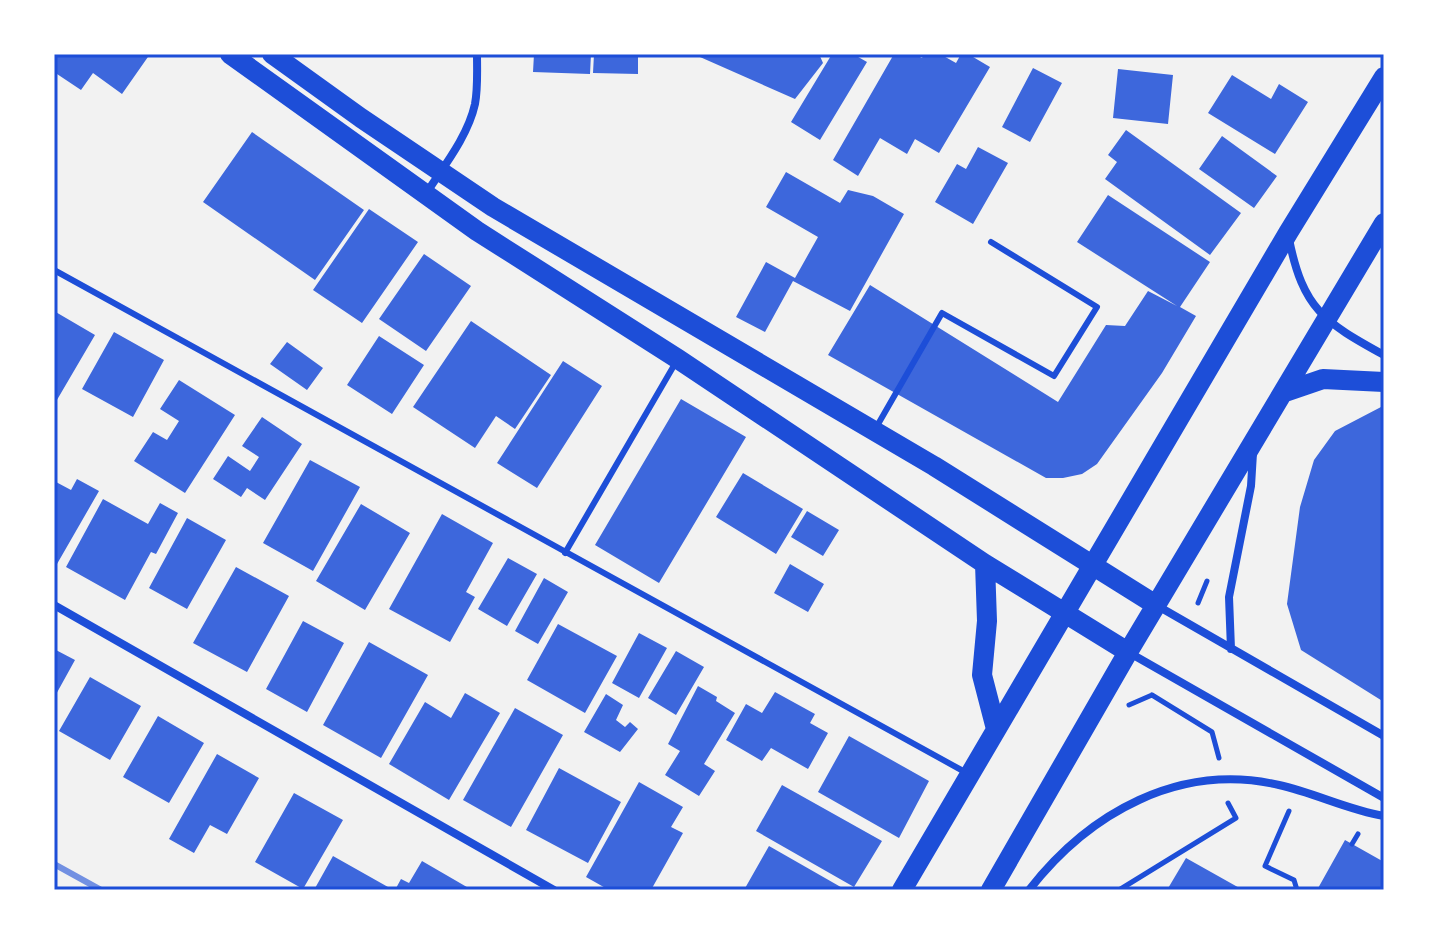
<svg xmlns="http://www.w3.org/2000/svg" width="1438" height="944" font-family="'Fira Sans',sans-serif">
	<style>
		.building { fill: #3d67dc }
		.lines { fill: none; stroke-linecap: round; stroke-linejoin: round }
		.path { stroke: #1d4ed8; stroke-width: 5 }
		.service { stroke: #1d4ed8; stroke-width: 6 }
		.minor { stroke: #1d4ed8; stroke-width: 8 }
		.primary { stroke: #1d4ed8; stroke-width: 20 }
		.rail { stroke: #7290e2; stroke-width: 6 }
		.neatline { fill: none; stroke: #1d4ed8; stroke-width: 3 }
	</style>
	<rect width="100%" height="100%" fill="#f2f2f2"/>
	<!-- building -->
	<path class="building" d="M54 54H150L122 94 93 73 81 90 54 72Z
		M534 54H591L590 74 533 72Z
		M594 54H638V74L593 73Z
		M700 54H819L823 63 795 99 700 57Z
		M832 54H853L867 62 820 140 791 122Z
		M894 54H914L922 58 924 54H940L956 63 961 54H968L990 67 939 153 915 139 907 154 880 138 858 176 833 160Z
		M1033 68 1062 83 1030 142 1002 127Z
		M1118 69 1173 75 1168 124 1113 118Z
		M1232 75 1271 99 1279 84 1308 102 1275 154 1208 113Z
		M1126 130 1241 213 1210 255 1105 179 1117 162 1108 155Z
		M252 132 364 210 315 280 203 202Z
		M1222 136 1277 176 1254 208 1199 169Z
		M978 147 1008 163 973 224 935 202 957 164 966 169Z
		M786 172 840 203 848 190 873 196 904 214 850 311 793 281 765 332 736 317 766 262 795 278 818 237 766 207Z
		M1108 195 1210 262 1180 307 1196 316 1162 373 1097 464 1082 474 1063 478H1046L828 355 870 285 1058 402 1106 325 1125 326 1148 291 1177 306 1077 242Z
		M369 209 418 242 362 323 313 290Z
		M424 254 471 286 426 351 379 319Z
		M54 311 95 335 54 405Z
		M471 321 551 375 515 429 496 416 475 448 413 407Z
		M114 332 164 360 133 417 82 389Z
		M379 336 424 365 392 414 347 385Z
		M287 342 323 368 307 390 270 364Z
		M563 361 602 386 537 488 497 463Z
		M179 380 235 415 185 493 134 461 153 432 167 440 179 421 160 409Z
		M681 399 746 437 659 583 595 545Z
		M1381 407 1384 409V702L1301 650 1287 604 1300 507 1314 460 1335 431Z
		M262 417 302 444 265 500 247 488 241 497 213 479 228 456 250 471 259 457 242 446Z
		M310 460 360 487 313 571 263 543Z
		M743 473 803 509 776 554 716 517Z
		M77 479 99 491 57 564 54 563V486L56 482 71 490Z
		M103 499 148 524 160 503 178 513 156 554 151 552 125 600 66 567Z
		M361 504 410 533 365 610 316 581Z
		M807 511 839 530 823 556 791 537Z
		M442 514 493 543 466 592 475 597 450 642 389 609Z
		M187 518 226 540 187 609 149 588Z
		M508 558 537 574 507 626 478 609Z
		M790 564 824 584 808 612 774 593Z
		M236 567 289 596 247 672 193 643Z
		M544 578 568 592 538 644 515 631Z
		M303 621 344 643 307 712 266 689Z
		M558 624 617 656 585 713 527 680Z
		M639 633 667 648 639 698 612 683Z
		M369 642 428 675 381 758 323 725Z
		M54 649 75 660 54 698Z
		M676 651 704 667 676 715 648 698Z
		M90 677 141 706 110 760 59 731Z
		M698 686 717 697 716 701 735 713 704 764 715 771 699 796 665 775 680 751 668 744Z
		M775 692 815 714 810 723 828 733 808 769 771 748 762 761 726 740 746 704 762 713Z
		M465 693 500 713 449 800 389 764 425 702 451 718Z
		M606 694 623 705 616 720 625 727 630 722 638 729 620 752 584 732Z
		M515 708 563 735 511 827 463 800Z
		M158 716 204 743 169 803 123 777Z
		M849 736 929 781 899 838 818 792Z
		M217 754 259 778 227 834 210 825 194 853 169 839Z
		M559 768 621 802 588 863 526 830Z
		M639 782 683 807 671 827 683 833 651 890H609L586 877Z
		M782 785 882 841 854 887 756 831Z
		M294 793 343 820 303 889 255 862Z
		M1345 840 1384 862V890H1317Z
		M769 846 846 890H744Z
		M333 856 388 887 386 890H314Z
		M1186 858 1243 890H1167Z
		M422 861 472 890H395L401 879 409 883Z"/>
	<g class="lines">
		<!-- path -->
		<path class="path" d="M1198 603 1207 581
			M1152 695 1212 732 1219 758
			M1129 705 1152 695
			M1289 811 1265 866 1294 880 1297 890
			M1352 844 1358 834
			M1119 890 1236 818 1228 803"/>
		<!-- service -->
		<path class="service" d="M54 270 965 772
			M877 426 942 313 1054 376 1097 307 991 242
			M565 553 676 362"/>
		<!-- minor -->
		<path class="minor" d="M427 192C444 166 468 136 475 104 478 88 477 71 477 54
			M1289 239C1303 309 1324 322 1384 355
			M54 605 554 890
			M1156 605 1384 736
			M1231 649 1229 597 1251 486 1253 453
			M1128 652 1384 798
			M1029 890C1089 813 1179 762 1279 785 1315 793 1348 810 1384 816"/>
		<!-- primary -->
		<path class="primary" d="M230 54 477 231 678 359 985 564 1128 652
			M272 54 361 118 493 207 934 466 1156 605
			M1285 392 1323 379 1384 382
			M985 564 987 621 982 675 996 729
			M902 890 1288 233 1384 77
			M991 890 1128 652 1384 223"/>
		<!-- rail -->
		<path class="rail" d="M54 864 101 890"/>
	</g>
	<!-- border -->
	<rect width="1438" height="944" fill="none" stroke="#ffffff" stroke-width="112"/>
	<rect x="56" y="56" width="1326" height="832" class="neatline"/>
</svg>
